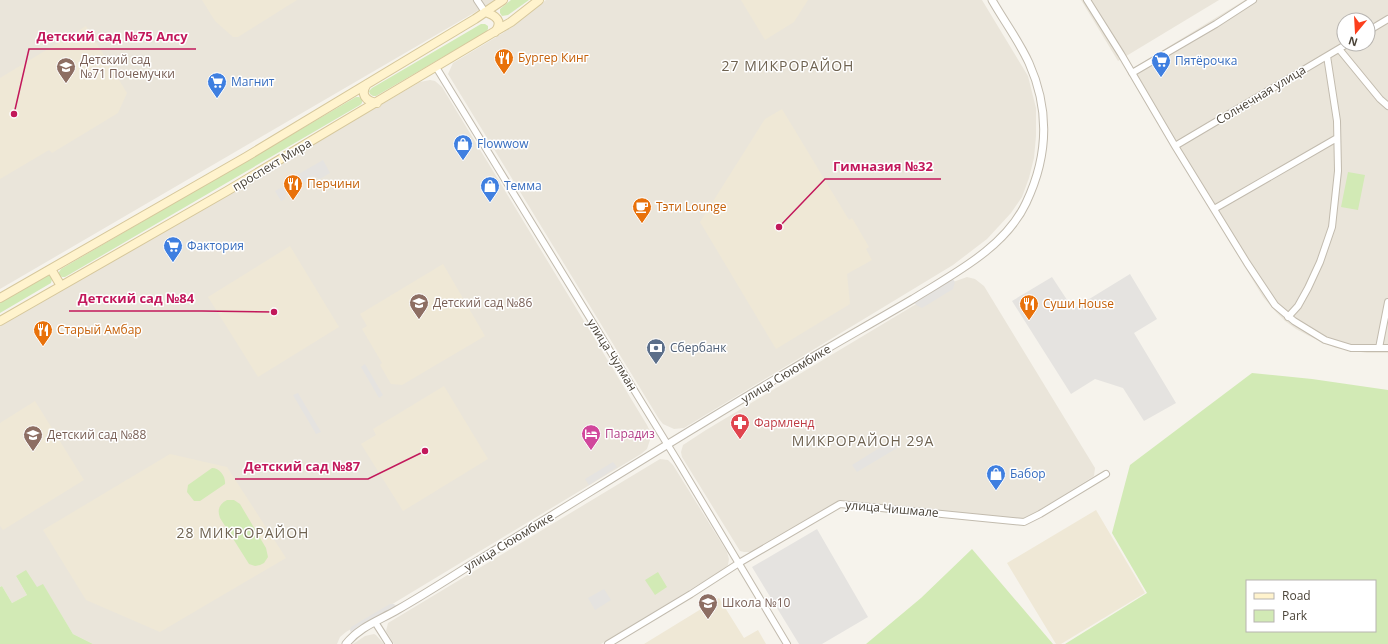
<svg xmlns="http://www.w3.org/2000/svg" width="1388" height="644" font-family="'Open Sans',sans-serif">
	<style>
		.residential { fill: #eae5da; fill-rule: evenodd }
		.education { fill: #efe8d6 }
		.green { fill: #d2eab5; fill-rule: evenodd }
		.parking { fill: #e5e3e0 }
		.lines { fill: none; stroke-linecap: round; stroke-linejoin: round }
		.minor-casing { stroke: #c2bbae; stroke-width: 8 }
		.tertiary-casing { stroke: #c2bbae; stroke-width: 9 }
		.secondary-casing { stroke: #d6c79b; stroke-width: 10 }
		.minor { stroke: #fff; stroke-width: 6 }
		.tertiary { stroke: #fff; stroke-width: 7 }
		.secondary { stroke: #fff3cd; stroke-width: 8 }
		.labels { text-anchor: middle; stroke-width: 3; stroke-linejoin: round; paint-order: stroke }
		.food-label { font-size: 12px; fill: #c56008; stroke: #fff; text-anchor: start }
		.education-label { font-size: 12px; fill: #785e54; stroke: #fff; text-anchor: start }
		.shop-label { font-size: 12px; fill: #366cbe; stroke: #fff; text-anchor: start }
		.street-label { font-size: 12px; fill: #4b4439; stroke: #fff }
		.service-label { font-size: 12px; fill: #4e5e75; stroke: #fff; text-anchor: start }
		.health-label { font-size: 12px; fill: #be3a42; stroke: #fff; text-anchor: start }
		.hotel-label { font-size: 12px; fill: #b23c85; stroke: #fff; text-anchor: start }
		.quarter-label { font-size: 14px; letter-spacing: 1px; fill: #6e6250; stroke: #fff }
		.leader { fill: none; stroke: #c2185b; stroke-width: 1.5 }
		.callout-dot { fill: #c2185b; stroke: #fff; stroke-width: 1.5 }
		.callout-label { font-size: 13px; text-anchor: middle; font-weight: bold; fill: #c2185b; stroke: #fff; stroke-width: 3; stroke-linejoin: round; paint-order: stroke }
	</style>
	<rect width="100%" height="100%" fill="#f6f3ec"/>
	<!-- residential -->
	<path class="residential" d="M0 0H496L0 289Z
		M546 0H982L1028 76 1036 108V136L1034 158 1029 178 1022 197 1011 213 987 239 953 265 684 428 674 429 663 424 659 419 448 74 453 63 503 33Z
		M1081 0H1219L1118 61Z
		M1245 0H1388V353H1367L1336 348 1309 336 1296 329 1285 321 1275 311 1263 297 1127 72ZM1344 20H1368V44H1344Z
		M430 80 435 81 442 87 647 425 650 431V440L647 449 641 454 346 632 340 637 337 644H93L73 634 43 585 37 588 16 576 27 595 12 603 2 586 0 587V326L420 82Z
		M967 277 975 279 984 286 1095 468 1094 476 1027 518 1023 519 842 500 752 552H744L740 551 682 457 681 452 683 445 706 430 953 282Z
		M660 459 668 460 673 465 727 552 729 559 728 565 724 569 601 644H394L386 631 388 623Z
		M374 634 376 635 384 644H353L365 636Z"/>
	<!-- education -->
	<path class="education" d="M202 0H297L238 37H233L215 21Z
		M741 0H808L794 22 765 40Z
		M86 26 127 93 118 113 52 153 49 150 0 179V78Z
		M782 109 849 220 852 218 869 247 866 249 872 260 847 274 850 304 776 349 700 222 765 119Z
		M290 246 339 327 258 377 208 297Z
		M443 264 485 336 402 385 391 384 380 365 382 363 362 329 367 326 360 314Z
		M444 386 488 459 403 511 361 444 376 435 373 429Z
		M35 401 84 480 3 530 0 526V423Z
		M170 454 227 467 286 558 160 632 86 600 43 530Z
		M1096 510 1145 593 1061 644H1056L1007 563Z
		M719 598 744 638 758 630 766 644H644Z"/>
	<!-- green -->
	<path class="green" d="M511 0H529L508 15 502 16 500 13V9Z
		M481 24H485L488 26V29L486 32 376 96H373L370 94 369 91 372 88Z
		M356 97H359L362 99V103L360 105 65 277H62L59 275V272L61 269Z
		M1348 172 1365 175 1358 210 1341 207Z
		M47 275 51 276 52 279 51 283 0 313V302Z
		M1252 373 1312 379 1388 390V644H1065L1147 593 1112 533 1130 465ZM1247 581H1375V631H1247Z
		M212 468C220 468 226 477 225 484L200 501H194L187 492 188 485Z
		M227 500H234L240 504 266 548 268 557 264 563 260 565 255 566 249 564 220 518C217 510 219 504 227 500Z
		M972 549 1053 644H866L921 598Z
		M26 570 37 587 43 584 73 634 93 644H0V587L2 586 12 603 27 595 16 576Z
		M658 572 667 587 655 595 645 580Z"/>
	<!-- parking -->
	<path class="parking" d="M323 160 330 173 320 179 313 176 286 194 285 199 281 201 275 191 284 186 283 183Z
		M1130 274 1157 319 1134 333 1176 403 1144 421 1123 388 1095 379 1071 394 1012 301 1052 277 1073 309Z
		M952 278 955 282 953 289 922 308 916 305 914 301Z
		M365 364 383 395 379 398 361 367Z
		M298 393 321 432 316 434 293 395Z
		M889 442 896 443 897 448 857 472 852 465Z
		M613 462 617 467 589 485 585 479Z
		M817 529 868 617 822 644H799L752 567Z
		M604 589 611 600 595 610 588 598Z
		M390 604H394L396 606 395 609 354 633H351L350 630 351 627Z"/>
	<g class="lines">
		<!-- minor casing -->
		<g class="minor-casing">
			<path id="minor" d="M477 0 485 12
				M1087 0 1121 54 1175 146 1247 263 1275 305 1294 321 1325 340 1351 348H1388
				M1368 31 1388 19
				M1339 49 1380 99 1388 106
				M436 67 677 460 787 644
				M1132 73 1216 24 1253 0
				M1175 146 1347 44
				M1214 209 1337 138
				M1288 317 1298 306 1308 288 1320 262 1332 227 1338 171 1337 121 1327 56
				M1379 348 1388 302
				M375 622 389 644
				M608 644 691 594 739 563 840 504 1024 522 1040 514 1106 474"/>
		</g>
		<!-- tertiary casing -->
		<g class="tertiary-casing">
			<path id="tertiary" d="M346 644C359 627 380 620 397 610 420 597 442 583 464 569 568 506 670 442 774 380 820 352 867 326 913 299 953 274 1005 248 1026 203 1048 157 1050 110 1029 63 1019 41 1004 21 992 0"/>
		</g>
		<!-- secondary casing -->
		<g class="secondary-casing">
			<path id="secondary" d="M485 12C495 15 504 21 495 32
				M367 84C360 94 365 101 377 103
				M51 269 61 286
				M0 298 246 157 475 19 503 0
				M0 321 227 191 494 32 511 22 539 0"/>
		</g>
		<!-- minor -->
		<use href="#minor" class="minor"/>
		<!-- tertiary -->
		<use href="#tertiary" class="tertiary"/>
		<!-- secondary -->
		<use href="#secondary" class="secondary"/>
	</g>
	<!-- icons -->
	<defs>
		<g id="restaurant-pin" transform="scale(1)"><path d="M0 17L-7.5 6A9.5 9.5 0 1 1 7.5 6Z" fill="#e8710a" stroke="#fff"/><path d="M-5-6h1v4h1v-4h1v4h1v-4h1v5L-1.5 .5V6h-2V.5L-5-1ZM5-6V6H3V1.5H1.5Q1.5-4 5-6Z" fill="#fff"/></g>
		<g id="supermarket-pin" transform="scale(1)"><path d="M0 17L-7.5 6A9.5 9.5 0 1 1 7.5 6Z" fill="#3f7fe0" stroke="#fff"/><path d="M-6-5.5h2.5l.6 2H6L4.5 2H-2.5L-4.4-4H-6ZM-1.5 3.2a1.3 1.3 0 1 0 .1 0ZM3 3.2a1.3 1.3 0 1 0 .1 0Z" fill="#fff"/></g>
		<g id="school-pin" transform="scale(1)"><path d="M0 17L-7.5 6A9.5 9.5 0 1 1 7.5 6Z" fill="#8d6e63" stroke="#fff"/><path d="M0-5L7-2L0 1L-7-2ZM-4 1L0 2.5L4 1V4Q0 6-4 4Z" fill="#fff"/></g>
		<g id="shop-pin" transform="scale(1)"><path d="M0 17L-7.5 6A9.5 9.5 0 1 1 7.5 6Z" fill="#3f7fe0" stroke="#fff"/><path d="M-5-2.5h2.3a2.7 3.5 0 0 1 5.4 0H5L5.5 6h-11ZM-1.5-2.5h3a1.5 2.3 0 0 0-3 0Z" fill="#fff"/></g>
		<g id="cafe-pin" transform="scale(1)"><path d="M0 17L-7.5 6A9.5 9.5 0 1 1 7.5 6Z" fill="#e8710a" stroke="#fff"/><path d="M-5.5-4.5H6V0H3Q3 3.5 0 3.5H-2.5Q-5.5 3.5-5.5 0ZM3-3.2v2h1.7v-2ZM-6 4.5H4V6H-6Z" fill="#fff"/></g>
		<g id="bank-pin" transform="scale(1)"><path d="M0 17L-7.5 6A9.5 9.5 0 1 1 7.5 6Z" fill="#5c6f8a" stroke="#fff"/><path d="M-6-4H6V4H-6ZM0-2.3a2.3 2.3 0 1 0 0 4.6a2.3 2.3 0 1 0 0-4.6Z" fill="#fff"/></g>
		<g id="pharmacy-pin" transform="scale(1)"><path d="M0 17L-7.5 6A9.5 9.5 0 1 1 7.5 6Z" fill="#e0444e" stroke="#fff"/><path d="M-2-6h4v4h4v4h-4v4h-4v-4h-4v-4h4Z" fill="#fff"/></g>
		<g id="hotel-pin" transform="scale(1)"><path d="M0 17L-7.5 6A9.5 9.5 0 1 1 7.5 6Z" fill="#d1479c" stroke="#fff"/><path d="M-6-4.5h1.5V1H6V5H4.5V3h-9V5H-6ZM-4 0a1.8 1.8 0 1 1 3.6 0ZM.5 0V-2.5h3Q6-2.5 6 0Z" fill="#fff"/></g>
	</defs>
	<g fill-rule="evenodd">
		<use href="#restaurant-pin" x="504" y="58"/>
		<use href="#supermarket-pin" x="1161" y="61"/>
		<use href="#school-pin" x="66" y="67"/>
		<use href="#supermarket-pin" x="217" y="82"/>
		<use href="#shop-pin" x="463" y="144"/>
		<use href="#restaurant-pin" x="293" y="184"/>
		<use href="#shop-pin" x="490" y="186"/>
		<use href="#cafe-pin" x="642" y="207"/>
		<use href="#supermarket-pin" x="173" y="246"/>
		<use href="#school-pin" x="419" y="303"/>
		<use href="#restaurant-pin" x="1029" y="304"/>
		<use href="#restaurant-pin" x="43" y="330"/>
		<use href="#bank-pin" x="656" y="348"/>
		<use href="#pharmacy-pin" x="740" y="423"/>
		<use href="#hotel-pin" x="591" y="434"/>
		<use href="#school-pin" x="33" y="435"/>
		<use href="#shop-pin" x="996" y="474"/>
		<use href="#school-pin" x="708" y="603"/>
	</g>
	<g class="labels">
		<!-- food labels -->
		<g class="food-label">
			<text x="518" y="62">Бургер Кинг</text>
			<text x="307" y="188">Перчини</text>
			<text x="656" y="211">Тэти Lounge</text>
			<text x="1043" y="308">Суши House</text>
			<text x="57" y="334">Старый Амбар</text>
		</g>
		<!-- education labels -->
		<g class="education-label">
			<text x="80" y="64">Детский сад<tspan x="80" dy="14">№71 Почемучки</tspan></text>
			<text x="433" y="307">Детский сад №86</text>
			<text x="47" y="439">Детский сад №88</text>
			<text x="722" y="607">Школа №10</text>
		</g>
		<!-- shop labels -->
		<g class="shop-label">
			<text x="1175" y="65">Пятёрочка</text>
			<text x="231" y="86">Магнит</text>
			<text x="477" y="148">Flowwow</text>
			<text x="504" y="190">Темма</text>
			<text x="187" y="250">Фактория</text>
			<text x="1010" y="478">Бабор</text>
		</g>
		<!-- street labels -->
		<g class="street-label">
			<text transform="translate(1261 95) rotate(-31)" y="4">Солнечная улица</text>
			<text transform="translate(272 165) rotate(-31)" y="4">проспект Мира</text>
			<text transform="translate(612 355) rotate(58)" y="4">улица Чулман</text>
			<text transform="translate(786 374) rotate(-31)" y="4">улица Сююмбике</text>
			<text transform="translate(892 509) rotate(5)" y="4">улица Чишмале</text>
			<text transform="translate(509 542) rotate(-31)" y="4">улица Сююмбике</text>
		</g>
		<!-- service labels -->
		<g class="service-label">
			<text x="670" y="352">Сбербанк</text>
		</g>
		<!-- health labels -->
		<g class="health-label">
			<text x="754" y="427">Фармленд</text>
		</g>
		<!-- hotel labels -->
		<g class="hotel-label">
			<text x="605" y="438">Парадиз</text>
		</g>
		<!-- quarter labels -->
		<g class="quarter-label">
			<text x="788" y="71">27 МИКРОРАЙОН</text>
			<text x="863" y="446">МИКРОРАЙОН 29А</text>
			<text x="243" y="538">28 МИКРОРАЙОН</text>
		</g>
	</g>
	<!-- callouts -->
	<path class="leader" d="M14 114L29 49H196M779 227L825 179H941M274 312L202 311H69M425 451L368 479H235"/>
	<g class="callout-dot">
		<circle cx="14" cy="114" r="4"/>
		<circle cx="779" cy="227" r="4"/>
		<circle cx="274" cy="312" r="4"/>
		<circle cx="425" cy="451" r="4"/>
	</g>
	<g class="callout-label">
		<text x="112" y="41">Детский сад №75 Алсу</text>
		<text x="883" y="171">Гимназия №32</text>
		<text x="136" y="303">Детский сад №84</text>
		<text x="302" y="471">Детский сад №87</text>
	</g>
	<!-- legend -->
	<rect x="1246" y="580" width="130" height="52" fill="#ffffff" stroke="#b7b4b0"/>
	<rect x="1254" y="593" width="20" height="6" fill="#fff3cd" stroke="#b7b4b0"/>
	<text x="1282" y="600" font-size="12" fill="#4b4439">Road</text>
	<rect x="1254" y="610" width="20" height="12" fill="#d2eab5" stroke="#b7b4b0"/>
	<text x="1282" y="620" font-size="12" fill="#4b4439">Park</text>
	<!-- north arrow -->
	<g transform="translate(1356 32) rotate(198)"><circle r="19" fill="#ffffff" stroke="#b7b4b0"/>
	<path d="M0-3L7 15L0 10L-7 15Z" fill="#fc3f1d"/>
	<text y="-6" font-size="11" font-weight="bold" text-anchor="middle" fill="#4b4439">N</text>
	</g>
</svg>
